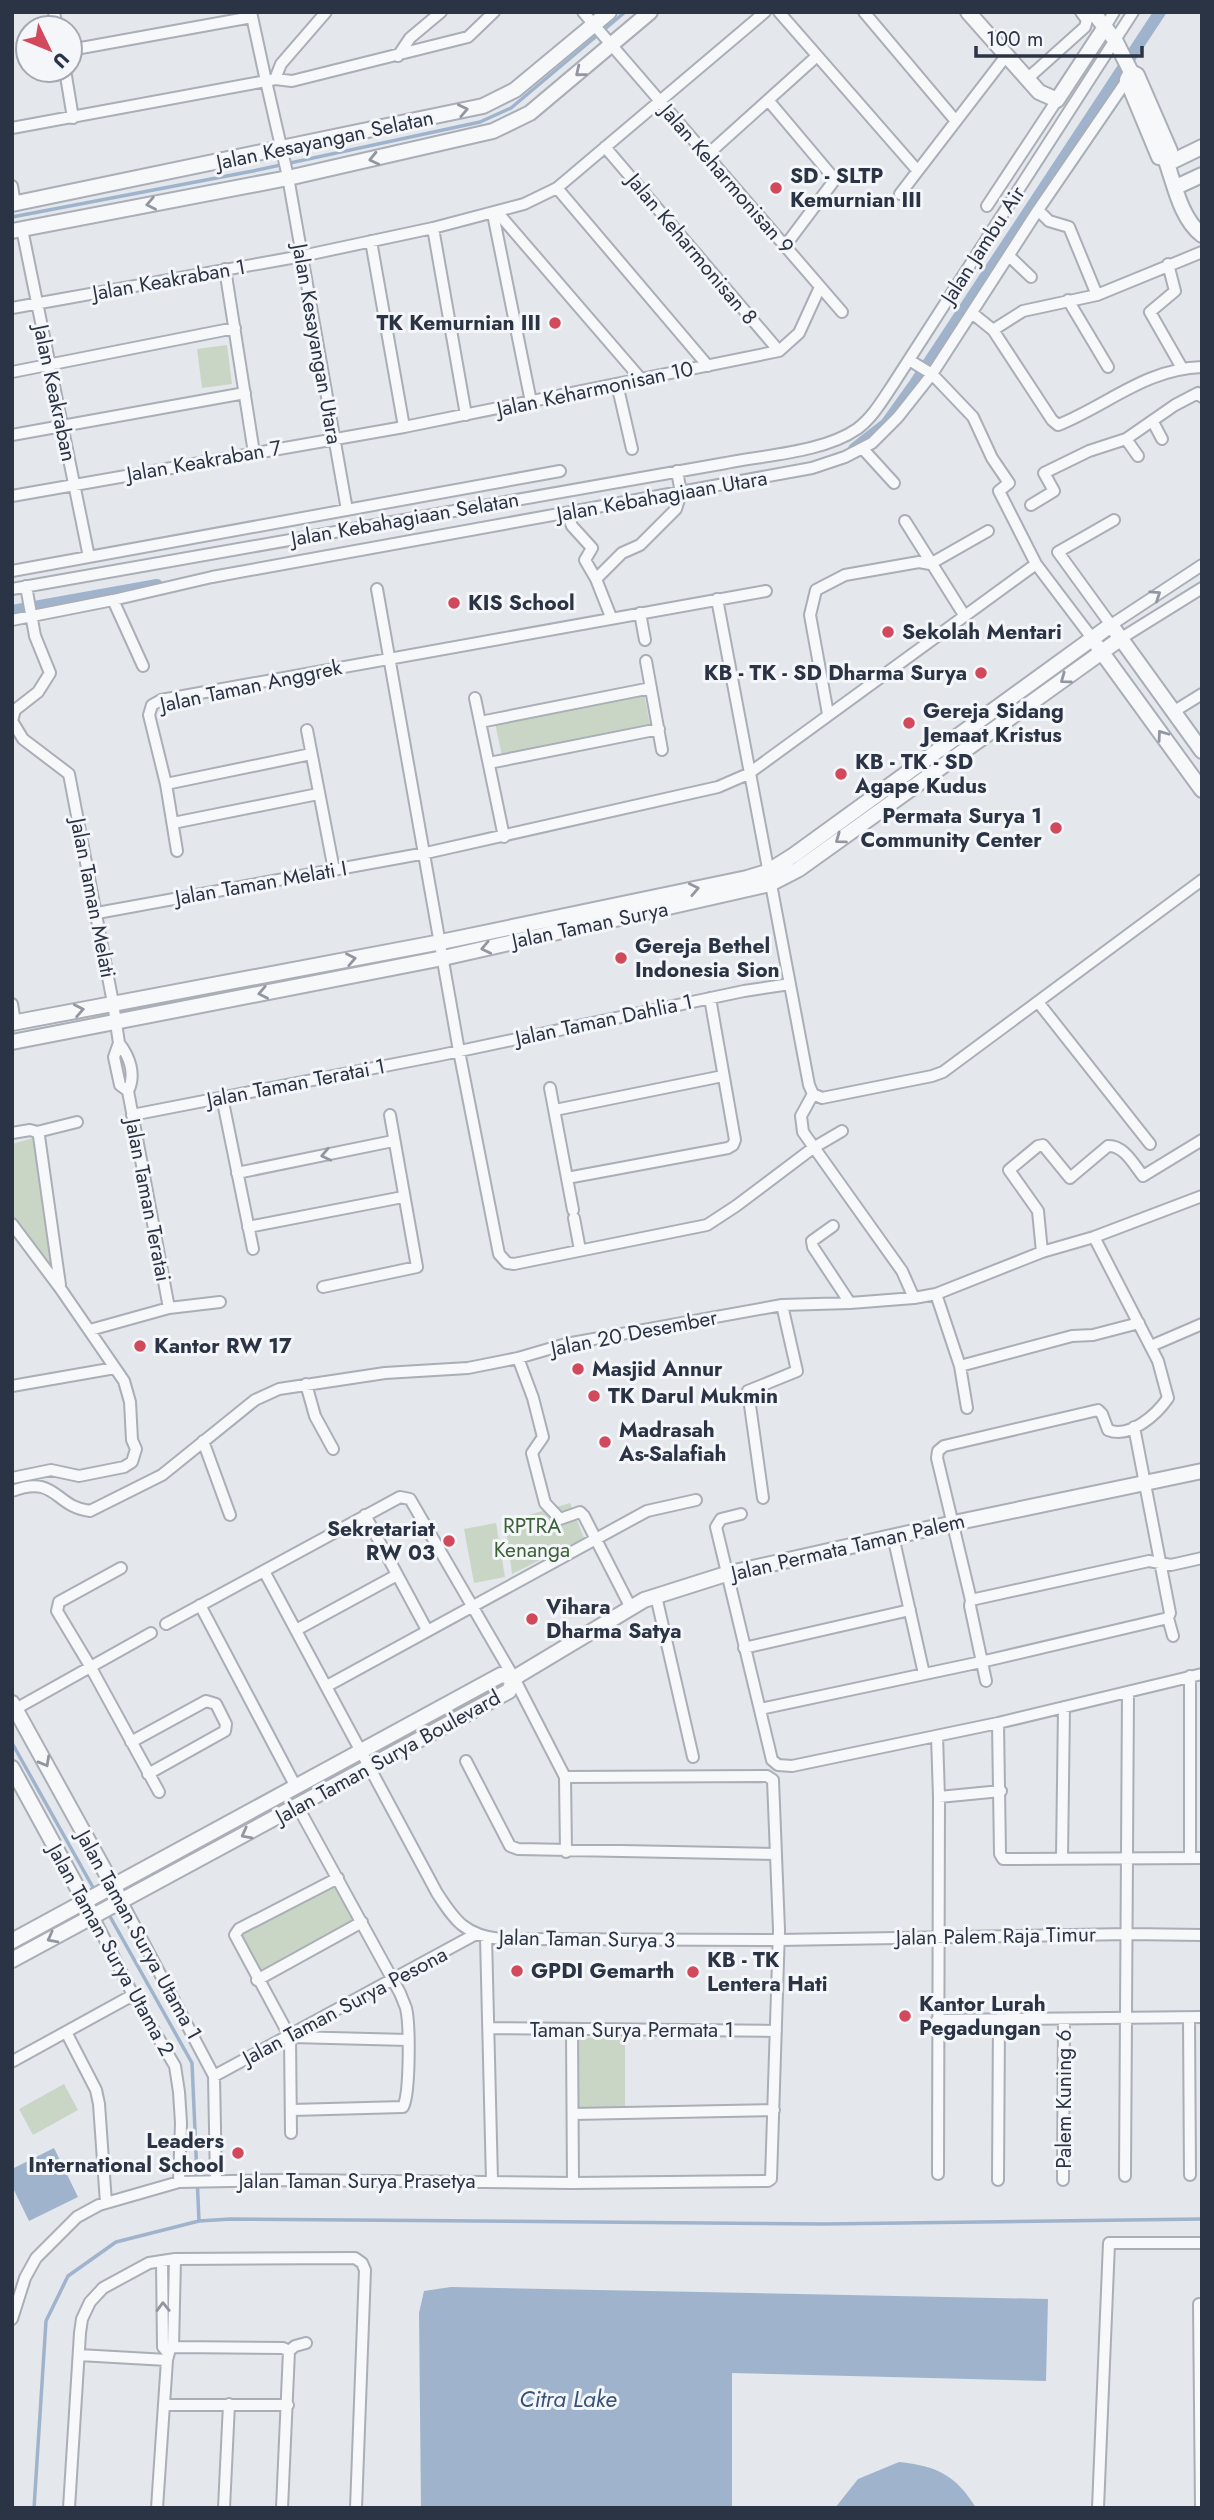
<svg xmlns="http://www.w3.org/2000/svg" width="1214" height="2520" font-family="Jost,sans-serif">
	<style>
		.green { fill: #c9d6c5 }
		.water { fill: #9fb4cc }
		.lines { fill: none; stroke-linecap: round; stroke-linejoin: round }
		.stream { stroke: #9fb4cc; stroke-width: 3.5 }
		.canal { stroke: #9fb4cc; stroke-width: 12 }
		.minor-casing { stroke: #a9aeb7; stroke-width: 14 }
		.tertiary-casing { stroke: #a9aeb7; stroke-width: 18 }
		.minor { stroke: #f7f8fa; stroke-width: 10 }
		.tertiary { stroke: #f7f8fa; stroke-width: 14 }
		.oneway { stroke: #9196a0 }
		.poi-dot { fill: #d1495b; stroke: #f4f6f9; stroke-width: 2.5 }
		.labels { text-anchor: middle; stroke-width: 6; stroke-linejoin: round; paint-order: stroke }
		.street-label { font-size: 21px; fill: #2b3445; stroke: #f4f6f9 }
		.poi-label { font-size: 21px; font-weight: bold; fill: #2b3445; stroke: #f4f6f9; text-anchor: start }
		.park-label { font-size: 21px; fill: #3f6138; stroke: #f4f6f9 }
		.water-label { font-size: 23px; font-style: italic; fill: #34527a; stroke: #f4f6f9 }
	</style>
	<rect width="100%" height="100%" fill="#e4e7ec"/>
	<!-- green -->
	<path class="green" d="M227 345 232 384 202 388 197 349Z
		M644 693 650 725 502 756 495 723Z
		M33 1138 53 1274 12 1221V1144Z
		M570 1503 584 1538 512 1574 505 1522Z
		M496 1523 505 1577 474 1583 464 1529Z
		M336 1885 354 1924 257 1973 238 1935Z
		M625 2037V2111L575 2110V2038Z
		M64 2084 78 2110 33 2135 19 2109Z"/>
	<!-- water -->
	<path class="water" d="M54 2148 78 2197 29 2221 12 2186V2169Z
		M451 2287 1048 2299 1046 2381 732 2373V2508H421L419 2313 424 2291Z
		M899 2462C937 2466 956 2475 976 2508H835L858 2479Z"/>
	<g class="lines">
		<!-- stream -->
		<path class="stream" d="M12 217 253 171 480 122 511 108 625 12
			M12 1743 95 1891
			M108 1913 192 2063 199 2221
			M34 2508 46 2321 68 2276 116 2242 199 2221 231 2219 824 2224 1202 2219"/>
		<!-- canal -->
		<path class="canal" d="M854 449 886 424 914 385 1160 12
			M12 611 157 585"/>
		<!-- minor casing -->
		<g class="minor-casing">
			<path id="minor" d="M54 12 57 28
				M326 12 281 64 275 79 266 81 288 177 347 510
				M583 12 842 312
				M779 12 917 170
				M864 12 955 120
				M1105 27 1114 12
				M70 50 252 17
				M398 56 410 38 441 12
				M65 70 73 118
				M275 79 292 81 468 37 494 12
				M1027 79 1085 27 1087 20 1081 12
				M768 100 832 176 833 182 785 246
				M12 128 266 81 251 12
				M605 147 779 351
				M707 155 817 56
				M12 186 15 204
				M557 188 708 366
				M900 194 1006 56
				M987 206 1057 100
				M1038 210 1049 221 1069 227 1097 295
				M498 213 641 379
				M493 214 531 402
				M433 228 466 415
				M22 229 89 557
				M371 241 404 427
				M1009 256 1031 277
				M1168 264 1175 291 1150 312 1182 368
				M225 269 254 453
				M1068 300 1108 367
				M12 308 302 256 433 228 524 204 557 188 765 12
				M972 313 993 330 1052 420 1058 425C1108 405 1145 369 1202 367
				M993 330 1023 311 1097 295 1202 252
				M909 360 932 374 973 417 992 458 1009 483 999 491 1036 564 1092 638
				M12 372 235 328
				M617 384 632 449
				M1153 422 1162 439
				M12 435 245 393
				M1126 439 1138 456
				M863 449 894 483
				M12 496 404 427 779 351 799 333 820 287
				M1031 505 1054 491 1044 473 1089 451 1126 439 1175 405 1198 393 1202 397
				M567 513 572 526 592 548 585 560 596 579
				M1114 520 1058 552 1111 625 1202 565
				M905 521 964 615
				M930 564 988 531
				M12 571 560 471
				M12 589 726 463C766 455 824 452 857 429 872 418 882 401 892 386L1133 12
				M377 589 459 1051 499 1254 507 1263 514 1264 707 1225 736 1206 813 1148 842 1131
				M717 599 809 1085 813 1094
				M113 600 143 666
				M640 613 645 640
				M611 617 596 579 622 553 640 545 676 509 681 493 677 471
				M12 620 113 600 212 577 812 468 845 457 872 443 898 417 932 374 1038 210 1127 80
				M1120 639 1202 588
				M646 661 662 750
				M475 698 504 837
				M1173 712 1202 694
				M828 714 810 615 816 590 845 575 919 562 930 564
				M12 721 23 739 69 774 113 1003 119 1043 114 1057 120 1085 128 1091
				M12 721 15 710 38 692 50 673 35 636 26 586
				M480 722 651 688
				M307 730 334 870
				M489 763 659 729
				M166 784 311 754
				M173 823 318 794
				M177 851 166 784 149 715 152 705 161 700 766 591
				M97 913 426 853 718 787 748 774 1036 564
				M1038 1002 1150 1144
				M12 1004 15 1022
				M119 1043C130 1057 136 1075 128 1091L169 1308
				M550 1088 573 1210
				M813 1094 822 1098 932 1076 943 1072 1202 880
				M813 1094 801 1116 803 1132 902 1271 914 1298
				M222 1097 253 1249
				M555 1110 723 1076
				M132 1115 441 1055 744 991 790 984
				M37 1132 39 1136 60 1285
				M12 1133 30 1130 37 1132 77 1122
				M237 1173 393 1141
				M567 1178 728 1148 733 1145 735 1140 710 998
				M574 1218 580 1250
				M12 1224 60 1288 124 1381 130 1402 132 1440 136 1449 132 1462 124 1467 79 1476 51 1470 12 1478
				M833 1226 812 1241 813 1247 850 1303
				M248 1227 403 1197
				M1042 1252 1038 1211 1009 1170 1038 1146 1043 1145 1070 1178 1108 1146C1124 1145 1134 1165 1143 1176L1202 1140
				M323 1287 417 1267 390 1115
				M936 1294 960 1366 967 1408
				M90 1330 169 1308 220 1302
				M1151 1346 1202 1324
				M518 1358 533 1398 543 1437 532 1453 545 1503 560 1519 580 1512 584 1516 631 1608
				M960 1366 1072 1336 1093 1335 1139 1323
				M306 1384 315 1416 333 1449
				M12 1386 115 1368
				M1134 1427 1170 1613 1168 1618 1173 1636
				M203 1441 230 1515
				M12 1491C57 1474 54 1507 90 1511L162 1475 255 1400 279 1389 385 1373 468 1368 518 1358 566 1344 782 1305 850 1303 914 1298 936 1294 1042 1252 1094 1237 1202 1196
				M763 1498 748 1391 797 1371 782 1305
				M741 1514 721 1519 716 1527 772 1760 778 1765 792 1766 998 1723 1202 1674
				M365 1515 427 1630
				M893 1536 924 1674
				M121 1568 59 1602 57 1611 90 1666 159 1792
				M264 1571 437 1893C455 1921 465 1935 500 1939L778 1940 1128 1934 1202 1935
				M656 1596 693 1757
				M971 1600 1149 1561 1171 1565 1202 1558
				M200 1605 296 1787
				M166 1624 400 1497 410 1499 514 1678 565 1777 566 1852
				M296 1630 397 1575
				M744 1648 910 1610
				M1190 1676V1858
				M986 1681 970 1606 971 1600 937 1458 938 1451 944 1446 1098 1410 1102 1414 1108 1430C1130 1439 1157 1414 1168 1398L1158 1361 1094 1237
				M327 1686 647 1511 696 1500
				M760 1709 981 1662 1168 1618
				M12 1711 151 1633
				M998 1723 1000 1854 1003 1859 1202 1858
				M937 1736 939 1797 938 2174
				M131 1742 206 1701 216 1704 226 1724 225 1731 148 1774
				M466 1761 510 1846 518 1849 776 1854
				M939 1797 1001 1791
				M1062 1858 1064 1707
				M121 1900 214 2076 216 2181
				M93 1916 133 1995 175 2066 179 2092 181 2123 179 2182
				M486 1937 492 2181
				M257 1980 362 1922
				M1189 2018 1190 2175
				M937 2020 1202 2017
				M489 2028 776 2031
				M572 2031 573 2183
				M66 2032 96 2090 99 2104 106 2203
				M292 2037 408 2040
				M13 2061 133 1995
				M214 2076 476 1934
				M292 2110 403 2107C410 2094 410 2025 406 2008 404 2003 402 1998 400 1993L298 1807
				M573 2114 774 2110
				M291 2133 290 2037 235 1935 239 1929 338 1878
				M1125 2176 1128 1692
				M998 2180 999 2019
				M1063 2180 1064 2019
				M162 2261 163 2347 168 2353
				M1199 2304 1201 2508
				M12 2319 25 2278 36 2258 77 2217 99 2205 179 2182 285 2180 573 2183 768 2181 771 2179 779 1930 773 1780 767 1776 565 1777
				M173 2347 175 2259
				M79 2355 167 2360
				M165 2405H288
				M69 2508 80 2333 82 2319 90 2302 103 2288 149 2263 175 2259 355 2258 362 2263 365 2270 356 2508
				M157 2508 167 2360 170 2349 173 2347 283 2348 289 2351 295 2346 306 2343
				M224 2508 229 2404
				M282 2508 289 2351
				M1098 2508 1109 2243H1202"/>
		</g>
		<!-- tertiary casing -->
		<g class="tertiary-casing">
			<path id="tertiary" d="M968 12 1039 92 1057 100 1105 27
				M1093 12 1115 40 1131 72 1137 75 1170 151 1165 158
				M1131 72 1127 80 1159 157 1165 158C1174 182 1180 218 1202 235
				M1167 164 1202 147
				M1176 187 1202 175
				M12 204 483 106 515 90 609 12
				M12 231 288 178 493 131 530 113 650 12
				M1098 647 1202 790
				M12 1023 441 942 747 878 767 872 794 855 1111 625 1202 751
				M12 1042 443 958 770 884 799 869 1120 639
				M514 1678 644 1600 726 1574 954 1523 1202 1471
				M12 1703 117 1893
				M12 1768 89 1909
				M12 1941 501 1675 514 1678
				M12 1960 509 1691 514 1678"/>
		</g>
		<!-- minor -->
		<use href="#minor" class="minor"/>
		<!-- tertiary -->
		<use href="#tertiary" class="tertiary"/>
	</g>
	<!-- one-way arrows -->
	<defs><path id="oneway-chevron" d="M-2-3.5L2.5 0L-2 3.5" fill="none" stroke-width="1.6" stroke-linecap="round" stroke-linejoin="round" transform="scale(1.75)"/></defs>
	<g class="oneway">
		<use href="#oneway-chevron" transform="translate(580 72) rotate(141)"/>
		<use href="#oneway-chevron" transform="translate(463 110) rotate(-12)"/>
		<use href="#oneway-chevron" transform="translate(374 159) rotate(167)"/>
		<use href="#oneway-chevron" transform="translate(151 204) rotate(169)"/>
		<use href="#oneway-chevron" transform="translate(1156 595) rotate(-34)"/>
		<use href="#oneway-chevron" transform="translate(1065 679) rotate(144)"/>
		<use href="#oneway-chevron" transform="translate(1162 735) rotate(-126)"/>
		<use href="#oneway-chevron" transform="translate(840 839) rotate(144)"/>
		<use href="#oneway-chevron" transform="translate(694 889) rotate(-12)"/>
		<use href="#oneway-chevron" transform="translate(486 948) rotate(168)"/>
		<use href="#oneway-chevron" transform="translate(351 959) rotate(-11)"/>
		<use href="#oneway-chevron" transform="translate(263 993) rotate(169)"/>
		<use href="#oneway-chevron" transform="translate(79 1010) rotate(-11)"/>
		<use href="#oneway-chevron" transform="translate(326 1155) rotate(168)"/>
		<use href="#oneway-chevron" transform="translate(45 1762) rotate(61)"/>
		<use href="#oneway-chevron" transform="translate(246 1834) rotate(152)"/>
		<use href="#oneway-chevron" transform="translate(52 1938) rotate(152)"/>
		<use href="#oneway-chevron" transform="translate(163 2307) rotate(-91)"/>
	</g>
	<!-- markers -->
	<g class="poi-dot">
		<circle cx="776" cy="188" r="7"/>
		<circle cx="555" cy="323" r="7"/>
		<circle cx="454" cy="603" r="7"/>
		<circle cx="888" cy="632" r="7"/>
		<circle cx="981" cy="673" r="7"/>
		<circle cx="909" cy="723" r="7"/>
		<circle cx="841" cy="774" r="7"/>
		<circle cx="1056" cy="828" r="7"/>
		<circle cx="621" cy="958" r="7"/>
		<circle cx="140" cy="1346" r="7"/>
		<circle cx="578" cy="1369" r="7"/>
		<circle cx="594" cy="1396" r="7"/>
		<circle cx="605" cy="1442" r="7"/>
		<circle cx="449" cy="1541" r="7"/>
		<circle cx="532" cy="1619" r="7"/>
		<circle cx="517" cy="1971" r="7"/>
		<circle cx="693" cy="1972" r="7"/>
		<circle cx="905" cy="2016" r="7"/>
		<circle cx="238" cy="2153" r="7"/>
	</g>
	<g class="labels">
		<!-- street labels -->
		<g class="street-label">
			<text transform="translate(325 140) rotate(-12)" y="7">Jalan Kesayangan Selatan</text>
			<text transform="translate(727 179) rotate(49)" y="7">Jalan Keharmonisan 9</text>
			<text transform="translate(983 245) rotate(-57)" y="7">Jalan Jambu Air</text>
			<text transform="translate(692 249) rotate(50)" y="7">Jalan Keharmonisan 8</text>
			<text transform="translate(169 280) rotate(-10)" y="7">Jalan Keakraban 1</text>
			<text transform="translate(317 344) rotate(80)" y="7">Jalan Kesayangan Utara</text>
			<text transform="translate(595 389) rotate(-12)" y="7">Jalan Keharmonisan 10</text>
			<text transform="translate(55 393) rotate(78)" y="7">Jalan Keakraban</text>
			<text transform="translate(204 461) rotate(-10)" y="7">Jalan Keakraban 7</text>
			<text transform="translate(662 496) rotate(-10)" y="7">Jalan Kebahagiaan Utara</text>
			<text transform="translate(405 519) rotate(-10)" y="7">Jalan Kebahagiaan Selatan</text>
			<text transform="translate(251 686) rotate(-12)" y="7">Jalan Taman Anggrek</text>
			<text transform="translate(261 883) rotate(-10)" y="7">Jalan Taman Melati I</text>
			<text transform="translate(93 898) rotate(79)" y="7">Jalan Taman Melati</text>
			<text transform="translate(590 925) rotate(-12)" y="7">Jalan Taman Surya</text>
			<text transform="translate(604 1020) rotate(-12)" y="7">Jalan Taman Dahlia 1</text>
			<text transform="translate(296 1083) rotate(-11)" y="7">Jalan Taman Teratai 1</text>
			<text transform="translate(148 1200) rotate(79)" y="7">Jalan Taman Teratai</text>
			<text transform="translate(634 1333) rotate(-11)" y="7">Jalan 20 Desember</text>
			<text transform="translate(848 1547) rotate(-13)" y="7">Jalan Permata Taman Palem</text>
			<text transform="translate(388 1757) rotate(-29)" y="7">Jalan Taman Surya Boulevard</text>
			<text transform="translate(139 1935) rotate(61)" y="7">Jalan Taman Surya Utama 1</text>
			<text transform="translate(996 1936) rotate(-1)" y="7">Jalan Palem Raja Timur</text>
			<text transform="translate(587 1939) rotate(1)" y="7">Jalan Taman Surya 3</text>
			<text transform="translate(111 1950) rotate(61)" y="7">Jalan Taman Surya Utama 2</text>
			<text transform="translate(345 2006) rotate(-28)" y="7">Jalan Taman Surya Pesona</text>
			<text x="632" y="2037">Taman Surya Permata 1</text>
			<text transform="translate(1064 2099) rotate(-90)" y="7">Palem Kuning 6</text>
			<text x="357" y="2188">Jalan Taman Surya Prasetya</text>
		</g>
		<!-- poi labels -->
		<g class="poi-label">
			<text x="790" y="183">SD - SLTP<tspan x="790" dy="24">Kemurnian III</tspan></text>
			<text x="541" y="330" text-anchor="end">TK Kemurnian III</text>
			<text x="468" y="610">KIS School</text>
			<text x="902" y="639">Sekolah Mentari</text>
			<text x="967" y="680" text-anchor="end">KB - TK - SD Dharma Surya</text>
			<text x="923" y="718">Gereja Sidang<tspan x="923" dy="24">Jemaat Kristus</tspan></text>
			<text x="855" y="769">KB - TK - SD<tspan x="855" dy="24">Agape Kudus</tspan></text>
			<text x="1042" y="823" text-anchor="end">Permata Surya 1<tspan x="1042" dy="24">Community Center</tspan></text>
			<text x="635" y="953">Gereja Bethel<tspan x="635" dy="24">Indonesia Sion</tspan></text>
			<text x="154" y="1353">Kantor RW 17</text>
			<text x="592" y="1376">Masjid Annur</text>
			<text x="608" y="1403">TK Darul Mukmin</text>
			<text x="619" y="1437">Madrasah<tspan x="619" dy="24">As-Salafiah</tspan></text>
			<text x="435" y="1536" text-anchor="end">Sekretariat<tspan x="435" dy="24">RW 03</tspan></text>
			<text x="546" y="1614">Vihara<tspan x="546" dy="24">Dharma Satya</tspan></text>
			<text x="707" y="1967">KB - TK<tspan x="707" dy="24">Lentera Hati</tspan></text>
			<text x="531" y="1978">GPDI Gemarth</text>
			<text x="919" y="2011">Kantor Lurah<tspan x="919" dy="24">Pegadungan</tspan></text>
			<text x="224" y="2148" text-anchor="end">Leaders<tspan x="224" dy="24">International School</tspan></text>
		</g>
		<!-- park labels -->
		<g class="park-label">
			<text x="532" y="1533">RPTRA<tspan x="532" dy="24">Kenanga</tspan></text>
		</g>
		<!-- water labels -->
		<g class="water-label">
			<text x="568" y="2407">Citra Lake</text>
		</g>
	</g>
	<!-- border -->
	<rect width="1214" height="2520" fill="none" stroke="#2b3445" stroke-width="28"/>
	<!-- north arrow -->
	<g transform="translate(49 49) rotate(133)"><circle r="33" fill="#f4f6f9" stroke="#a4a8b1" stroke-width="2"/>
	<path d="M0-5L12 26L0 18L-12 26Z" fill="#d1495b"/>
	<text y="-10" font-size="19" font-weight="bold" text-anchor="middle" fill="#2b3445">U</text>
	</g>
	<!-- scale -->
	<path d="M976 46v10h166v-10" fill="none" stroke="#2b3445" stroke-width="3.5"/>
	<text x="986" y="46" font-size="21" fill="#2b3445" stroke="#f4f6f9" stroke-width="5" paint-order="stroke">100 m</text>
</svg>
